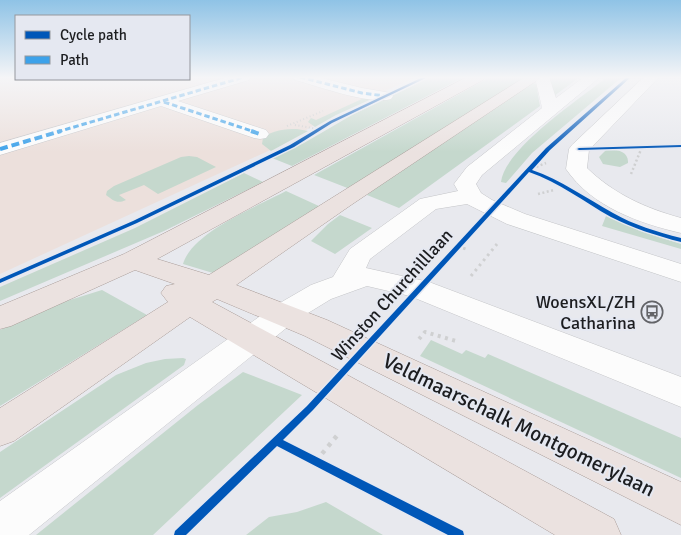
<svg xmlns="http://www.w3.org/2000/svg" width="681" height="535" font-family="Signika,sans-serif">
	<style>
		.commercial { fill: #ece0dc }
		.green { fill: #c5d8cd }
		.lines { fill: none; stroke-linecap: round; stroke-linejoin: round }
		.minor-casing { stroke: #c4c5c8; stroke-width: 1 }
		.major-casing { stroke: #aa9d99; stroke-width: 1 }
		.path-far4 { stroke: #cfd0d1; stroke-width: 2; stroke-dasharray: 1 2.5; stroke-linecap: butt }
		.path-far3 { stroke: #cfd0d1; stroke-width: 2.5; stroke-dasharray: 2 2.5; stroke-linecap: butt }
		.path-far2 { stroke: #cfd0d1; stroke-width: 3; stroke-dasharray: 2.5 4; stroke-linecap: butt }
		.path-far1 { stroke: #cfd0d1; stroke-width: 4; stroke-dasharray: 3 4.5; stroke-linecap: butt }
		.path { stroke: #cfd0d1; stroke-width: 4.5; stroke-dasharray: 4 5.5; stroke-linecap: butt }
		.minor { fill: #fcfcfc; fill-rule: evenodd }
		.major { fill: #ebe2e0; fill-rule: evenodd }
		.quiet-far1 { stroke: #3da2ea; stroke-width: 3; stroke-dasharray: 5.5 3; stroke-linecap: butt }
		.quiet { stroke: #3da2ea; stroke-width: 4; stroke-dasharray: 8 4; stroke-linecap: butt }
		.cycleway-casing { stroke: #e5e8f1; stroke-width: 3 }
		.cycleway { fill: #0057b8; fill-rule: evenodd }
		.labels { text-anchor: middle; stroke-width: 4; stroke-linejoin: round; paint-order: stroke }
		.street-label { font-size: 18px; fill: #1c1d20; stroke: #e5e8f1 }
		.poi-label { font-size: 18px; fill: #1c1d20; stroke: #e5e8f1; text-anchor: end }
		.near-street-label { font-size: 21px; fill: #1c1d20; stroke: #e5e8f1 }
	</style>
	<rect width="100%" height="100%" fill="#e8e9ee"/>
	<!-- commercial -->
	<path class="commercial" d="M0 77H16V79H189V77H416L326 118 281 145 0 274Z"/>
	<!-- green -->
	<path class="green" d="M431 77H464L292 166 272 158 304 143 352 115Z
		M490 77H527L350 189 314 175Z
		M547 77H580L554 96Z
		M607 77H622L532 153 506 183 501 182C505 148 580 99 607 77Z
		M533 83 536 84 540 106 399 208 367 195 392 175Z
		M376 97 336 115 315 127 308 122 311 118 316 120 364 98Z
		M297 129 308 131 271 151 262 144 263 138C272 130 285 129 297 129Z
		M606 150C616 149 629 151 628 163L620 167 603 164 599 157Z
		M189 156 197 157 216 167 158 194 144 185 119 195 126 200C117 204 114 201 106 195L107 191 114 186 181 157Z
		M244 173 263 182 164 231 0 301V287L135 228Z
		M286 191 321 207 213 273 183 264C192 232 258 206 286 191Z
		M340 215 372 228 335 254 311 241 328 224Z
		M606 216 640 231 681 244V249L602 226Z
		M102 290 147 315 0 406V330L57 304Z
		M431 340 462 354 466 350 485 358 488 354 681 438V478L420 356Z
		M183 358 186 359 184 365 0 498V452L116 375 146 363 165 359Z
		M243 372 302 395 153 535H36L198 405Z
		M326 502 383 535H246L269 517 297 512Z"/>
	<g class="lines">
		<!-- minor casing -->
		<g class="minor-casing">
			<path id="minor" d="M228 77H251L249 80 178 101 266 130 269 134 266 138 260 139 254 138 161 106 0 155V143Z
				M293 77H317L362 88 391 93 393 96 391 99C369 105 318 86 295 80Z
				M535 77H549L556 98 584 77H600L482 175 476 184 481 193 492 200 525 214 681 264V282L507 224 467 204 436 209 370 259 366 268 429 282 681 377V407L410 296 367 286 331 299 295 321 29 535H0V501L273 307 311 285 333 277 350 249 420 199 458 191 454 184 467 167 542 108Z
				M644 77H659L589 150 587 168C614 194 645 208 681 218V233C639 223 592 207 566 169L569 149 572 145Z"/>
		</g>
		<!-- major casing -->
		<g class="major-casing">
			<path id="major" d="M467 77H485L483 80 157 259 209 275 525 77H542L351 205 236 285 327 320 681 482V525L305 336 217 299 212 302 614 519 621 535H555L190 317 14 441 0 446V408L168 302 161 293 166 286 175 284 135 270 11 326 0 329V306L124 254Z"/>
		</g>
		<!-- path-far4 -->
		<path class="path-far4" d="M295 125 318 129
			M287 126 323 111"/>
		<!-- path-far3 -->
		<path class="path-far3" d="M528 170 546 163
			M631 174 642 147
			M538 194 554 190"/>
		<!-- path-far2 -->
		<path class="path-far2" d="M457 246 469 250
			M471 276 497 244"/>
		<!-- path-far1 -->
		<path class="path-far1" d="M419 339 425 332 456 341"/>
		<!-- path -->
		<path class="path" d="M316 461 340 432"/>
		<!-- minor -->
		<use href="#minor" class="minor"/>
		<!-- major -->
		<use href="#major" class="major"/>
		<!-- quiet-far1 -->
		<path class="quiet-far1" d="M300 77 362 93 385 96
			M164 102 255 132
			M57 132 244 77"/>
		<!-- quiet -->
		<path class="quiet" d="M251 131 260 134
			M0 149 61 131"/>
		<!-- cycleway casing -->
		<g class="cycleway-casing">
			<path id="cycleway" d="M423 77H428L332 123 294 147 137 223 0 283V279L133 221 290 145 330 121Z
				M627 77H631L550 150 532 170C561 180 586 198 613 213 634 225 657 232 681 238V242C657 236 633 228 611 217 584 202 559 182 529 172L313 410 283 440 463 531 464 535H448L277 446 186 535H174L175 531 307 406 546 148Z
				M681 145V147L579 150 577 149 579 148Z"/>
		</g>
		<!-- cycleway -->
		<use href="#cycleway" class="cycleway"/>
	</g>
	<!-- sky -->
	<linearGradient id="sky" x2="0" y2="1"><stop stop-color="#8fc3e6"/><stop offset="0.51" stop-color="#f5f5f7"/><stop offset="1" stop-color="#f5f5f7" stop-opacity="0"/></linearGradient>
	<rect width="681" height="152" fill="url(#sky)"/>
	<!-- icons -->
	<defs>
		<g id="bus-ring" transform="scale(1.125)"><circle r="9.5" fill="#e5e8f1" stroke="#636468" stroke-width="1.5"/><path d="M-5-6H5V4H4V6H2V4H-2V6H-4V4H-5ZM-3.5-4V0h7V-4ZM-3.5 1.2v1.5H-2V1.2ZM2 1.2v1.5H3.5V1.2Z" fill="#636468"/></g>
	</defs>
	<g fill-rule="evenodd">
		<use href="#bus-ring" x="652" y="312"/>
	</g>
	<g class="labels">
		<!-- street labels -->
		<g class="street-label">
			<text transform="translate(392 295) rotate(-48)" y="6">Winston Churchilllaan</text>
		</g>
		<!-- poi labels -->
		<g class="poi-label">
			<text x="636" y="308">WoensXL/ZH<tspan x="636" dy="21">Catharina</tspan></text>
		</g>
		<!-- near-street labels -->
		<g class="near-street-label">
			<text transform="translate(519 425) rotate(26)" y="7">Veldmaarschalk Montgomerylaan</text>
		</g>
	</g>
	<!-- legend -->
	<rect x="15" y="15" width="175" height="65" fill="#e5e8f1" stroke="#95979d"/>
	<rect x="25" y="31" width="25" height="8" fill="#0057b8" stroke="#95979d"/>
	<text x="60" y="40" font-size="15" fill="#1c1d20">Cycle path</text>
	<rect x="25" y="56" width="25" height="8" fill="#3da2ea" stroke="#95979d"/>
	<text x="60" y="65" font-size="15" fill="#1c1d20">Path</text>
</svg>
